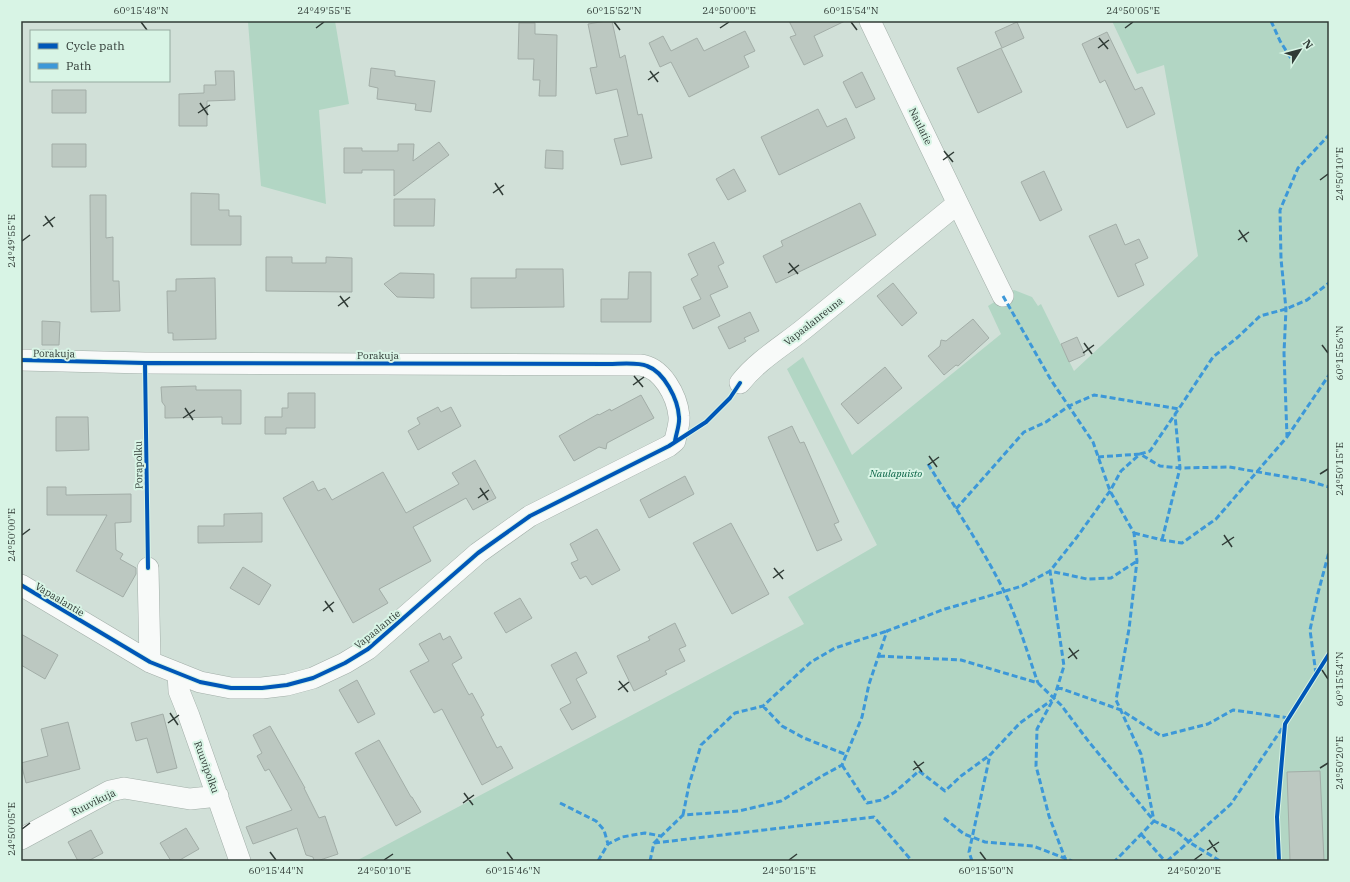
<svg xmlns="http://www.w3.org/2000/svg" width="1350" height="882" font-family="'IBM Plex Serif',serif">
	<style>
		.green { fill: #b2d6c4 }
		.building { fill: #bcc8c1; stroke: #a2ada7 }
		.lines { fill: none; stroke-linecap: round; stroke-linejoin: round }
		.minor-casing { stroke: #a2aea8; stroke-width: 22 }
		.minor { stroke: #f8faf9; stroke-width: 21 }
		.quiet { stroke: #3d98d8; stroke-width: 3; stroke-dasharray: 6 3; stroke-linecap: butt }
		.cycleway-casing { stroke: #d8f4e5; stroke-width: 6 }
		.cycleway { stroke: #0057b8; stroke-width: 4 }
		.ticks { fill: none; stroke: #303b36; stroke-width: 1.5 }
		.labels { text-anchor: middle; stroke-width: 4; stroke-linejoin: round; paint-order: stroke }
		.street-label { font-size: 10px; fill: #303b36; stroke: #d8f4e5 }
		.park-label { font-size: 10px; font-style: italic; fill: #046042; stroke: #d8f4e5 }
		.neatline { fill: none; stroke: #303b36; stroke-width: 1.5 }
		.ticks-label { font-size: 10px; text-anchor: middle; fill: #303b36 }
	</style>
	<rect width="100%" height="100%" fill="#d1e0d8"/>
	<!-- green -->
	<path class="green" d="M258 21H335L349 104 319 110 326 204 261 186 248 22Z
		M1112 21H1329V861H356L804 624 788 597 877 545 787 369 803 357 852 455 1001 334 988 306 1014 290 1032 297 1038 306 1041 304 1074 371 1198 256 1164 65 1137 74Z"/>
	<!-- building -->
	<path class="building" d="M606 21H612L620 58 625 55 638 115 642 114 652 158 621 165 614 139 628 136 617 89 596 94 590 68 597 67 588 24Z
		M789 21H845L814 36 823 56 804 65 790 37 796 35Z
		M1017 22 1024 38 1002 48 995 32Z
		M519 23H535V34L557 35 556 96H539L540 80H533L534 59H518Z
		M745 31 755 51 744 56 749 67 689 97 671 62 660 67 649 43 663 36 671 51 697 38 704 51Z
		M1107 32 1135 90 1142 87 1155 114 1127 128 1105 80 1100 83 1082 44Z
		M1001 48 1022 92 978 113 957 68Z
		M371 68 395 71V76L435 81 431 112 415 110 416 104 377 99 378 88 369 86Z
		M215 71H234L235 100 207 101V126H179V94L204 93V85H216Z
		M862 72 875 99 856 108 843 82Z
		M52 90H86V113H52Z
		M818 109 827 127 846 118 855 138 779 175 761 137Z
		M439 142 449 155 394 196V170H362V173H344V148H362V151H398V144H414L413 161Z
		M52 144H86V167H52Z
		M546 150 563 151V169L545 168Z
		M734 169 746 191 728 200 716 179Z
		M1044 171 1062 210 1040 221 1021 182Z
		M191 193 219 194V210H229V216H241V245H191Z
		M90 195H106V238L113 237V281H119L120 311 91 312Z
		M394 199H435L434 226H394Z
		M860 203 876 235 776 283 763 256 783 246 781 241Z
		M1116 224 1125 245 1139 239 1148 258 1135 264 1144 285 1118 297 1089 236Z
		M714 242 724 263 718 266 728 287 710 295 720 316 693 329 683 307 701 299 691 279 698 275 688 254Z
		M266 257H292V263H326V257L352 258V292L266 291Z
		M516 269H563L564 307 471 308V278H516Z
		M629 272H651V322H601V299H628Z
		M400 273 434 274V298L397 297 384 284Z
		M215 278 216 339 173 340V333H168L167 291H176V279Z
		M893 283 917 313 902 326 877 296Z
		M750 312 759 331 744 338 746 341 729 349 718 327Z
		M973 319 989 338 958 366 956 365 944 375 928 356 940 346 941 340 946 341Z
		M42 321 60 322 59 345H42Z
		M1077 337 1085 355 1069 362 1061 344Z
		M885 367 902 388 858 424 841 404Z
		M196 386V390H241V424H222V417L165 418V406L162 402 161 387Z
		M288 393H315V428H286V434H265V417H282V408H288Z
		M641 395 654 418 607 443 606 449 599 447 574 461 559 436 598 414 599 415 610 409 611 411Z
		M438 407 441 412 451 407 461 426 418 450 408 431 420 424 417 418Z
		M56 417H88L89 450 56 451Z
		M792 426 800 443 804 442 839 522 834 524 842 540 817 551 768 437Z
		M475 460 496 498 473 510 466 498 413 527 431 561 379 589 388 603 353 623 283 498 313 481 318 491 325 488 332 500 383 472 406 513 459 484 452 473Z
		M685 476 694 494 649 518 640 500Z
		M47 487H66V495L131 494V522L115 523 116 550 123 554 120 559 136 568V574L123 597 76 571 107 515H47Z
		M262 513V542L198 543V526H224V514Z
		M731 523 769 594 732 614 693 543Z
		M597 529 620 570 592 585 586 576 580 579 571 563 578 560 570 544Z
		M243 567 271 585 259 605 230 588Z
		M520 598 532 618 506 633 494 613Z
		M675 623 686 646 679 649 685 661 665 671 667 674 634 691 617 656 650 640 648 637Z
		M440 633 443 640 450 636 462 658 452 664 469 695 472 693 484 715 481 717 497 748 501 746 513 768 482 785 442 709 434 713 410 671 429 661 419 644Z
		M21 634 58 655 45 679 21 665Z
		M576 652 587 673 576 679 596 717 572 730 560 709 571 703 551 665Z
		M357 680 375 714 358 723 339 690Z
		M163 714 177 768 157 773 147 738 136 741 131 723Z
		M68 722 80 769 26 783 21 763 48 756 41 729Z
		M270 726 305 788H304L319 818 325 816 338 854 317 861H314L313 857 306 855 297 828 253 844 246 827 292 810 269 769 265 771 257 756 262 753 253 735Z
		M379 740 411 797H412L421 812 396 826 355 753Z
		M1320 771 1324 861H1290L1287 772Z
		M186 828 199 849 178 861H171L160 843Z
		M91 830 103 853 88 861H78L68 842Z"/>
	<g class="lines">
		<!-- minor casing -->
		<g class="minor-casing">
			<path id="minor" d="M870 21C914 113 958 205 1003 296
				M21 360 145 363 640 365C662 367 677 396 679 416 680 424 676 434 675 441L669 446 530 516 478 553 368 649 345 663 313 678 287 685 262 688H231L200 682 150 662 21 585
				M740 383C758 360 783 346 805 328 856 287 906 245 957 204
				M148 568 150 662
				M178 673 179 691 189 716 240 861
				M21 839 110 791 124 788 190 799 218 796"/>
		</g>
		<!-- minor -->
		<use href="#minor" class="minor"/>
		<!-- quiet -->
		<path class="quiet" d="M1271 21 1280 41 1292 60
			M1003 296 1051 380 1093 442 1110 491 1134 533 1137 561 1129 629 1116 700 1141 754 1154 821 1115 861
			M1287 437 1329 375
			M1098 457 1140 454 1160 466 1180 468 1229 467 1305 480 1329 487
			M928 464C954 506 982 547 1004 591 1018 620 1027 652 1038 683
			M956 509 1024 432 1046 422 1069 406 1094 395 1179 409
			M1134 533 1162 540 1182 543 1216 519 1287 437 1284 353 1286 309 1281 259 1280 210 1298 168 1329 135
			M1162 540 1180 468 1175 415
			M879 656 961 660 1038 683 1061 705 1089 742 1154 821 1176 831 1189 842 1220 861
			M1316 674 1310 630 1318 593 1329 552
			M1057 687 1121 710 1161 736 1208 724 1233 710 1289 718
			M763 706 782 726 804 738 847 755
			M842 765 867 803 882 800 895 792 919 771 945 791 961 776 990 755
			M560 803 596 821 604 830 608 844
			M683 815 689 785 701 745 735 713 763 706 811 662 835 648 887 631
			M944 818 964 834 985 842 1033 846 1072 861
			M1141 834 1165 861
			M654 843 874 817 912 861
			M598 861 608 844 622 837 645 833 661 836
			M650 861 654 843 683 815 739 811 781 801 822 776 842 765 862 717 869 684 887 631 942 610 1022 586 1050 571 1077 537 1110 491 1121 471 1140 454 1150 451 1182 404 1213 357 1238 337 1260 316 1286 309 1307 300 1329 283
			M972 861 969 852 990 755 1020 723 1052 700
			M1066 861 1049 816 1036 766 1037 729 1054 698 1064 666 1050 571 1087 579 1111 578 1137 561
			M1167 861 1231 804 1283 727"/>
		<!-- cycleway casing -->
		<g class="cycleway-casing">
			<path id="cycleway" d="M21 360 145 363 609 364C620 364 638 362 647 366 664 372 678 399 679 417 680 424 676 434 675 441
				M145 363 148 568
				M21 585 150 662 200 682 231 688H262L287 685 313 678 345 663 368 649 478 553 530 516 669 446 706 422 730 398 740 383
				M1279 861 1277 817 1285 724 1329 654"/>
		</g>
		<!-- cycleway -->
		<use href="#cycleway" class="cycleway"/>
	</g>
	<!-- ticks -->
	<path class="ticks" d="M141 22 147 30M614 22 620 30M851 22 857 30M316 28 324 22M720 28 729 22M1125 28 1133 22M1099 38 1108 49M1098 48 1109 40M650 71 658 82M648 80 659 72M200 103 208 115M198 113 210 105M944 151 953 162M943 160 954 152M1320 180 1328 174M495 183 503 195M493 193 504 185M45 216 53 227M43 226 55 217M1239 230 1247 242M1238 240 1249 232M22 241 30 235M789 263 798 274M788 273 799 265M340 296 348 307M338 306 350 297M1084 343 1092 354M1322 345 1328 353M1083 353 1094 345M634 376 643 387M633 385 644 377M185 408 193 420M183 418 195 410M929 456 937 467M928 465 939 457M1320 474 1328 469M480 488 488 500M478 498 489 490M22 535 30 529M1224 535 1232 547M1222 545 1234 537M774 568 783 579M773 578 784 570M325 601 333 612M323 611 334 602M1069 648 1077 659M1068 658 1079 650M1322 670 1328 679M619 681 628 692M618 690 629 682M170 713 178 725M168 723 179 715M914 761 922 772M1320 768 1328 763M913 770 924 762M464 793 473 805M463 803 474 795M22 829 30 823M1209 840 1217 852M1207 850 1219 842M270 852 276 860M507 852 513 860M980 852 986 860M384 860 393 854M789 860 797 854M1194 860 1202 854"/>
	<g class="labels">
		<!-- street labels -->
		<g class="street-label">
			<text transform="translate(921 126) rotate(64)" y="4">Naulatie</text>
			<text transform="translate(813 321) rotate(-38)" y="4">Vapaalanreuna</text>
			<text transform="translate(54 353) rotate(1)" y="4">Porakuja</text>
			<text x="378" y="359">Porakuja</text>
			<text transform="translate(138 465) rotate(-91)" y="4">Porapolku</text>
			<text transform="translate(60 599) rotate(31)" y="4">Vapaalantie</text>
			<text transform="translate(377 629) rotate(-39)" y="4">Vapaalantie</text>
			<text transform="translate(207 767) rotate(70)" y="4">Ruuvipolku</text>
			<text transform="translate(93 802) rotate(-26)" y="4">Ruuvikuja</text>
		</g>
		<!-- park labels -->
		<g class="park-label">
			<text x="896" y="477">Naulapuisto</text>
		</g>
	</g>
	<!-- border -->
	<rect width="1350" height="882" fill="none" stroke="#d8f4e5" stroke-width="44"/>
	<!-- legend -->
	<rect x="30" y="30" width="140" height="52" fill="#d8f4e5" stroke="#95aa9f"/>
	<rect x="38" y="43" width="20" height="6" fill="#0057b8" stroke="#95aa9f"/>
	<text x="66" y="50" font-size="12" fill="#303b36">Cycle path</text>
	<rect x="38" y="63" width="20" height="6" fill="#3d98d8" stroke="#95aa9f"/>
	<text x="66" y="70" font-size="12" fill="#303b36">Path</text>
	<!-- north arrow -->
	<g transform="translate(1300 50) rotate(54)" stroke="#d8f4e5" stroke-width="3" paint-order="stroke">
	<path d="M0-3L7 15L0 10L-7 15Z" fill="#303b36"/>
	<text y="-6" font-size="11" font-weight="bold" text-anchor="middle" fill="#303b36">N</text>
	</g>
	<rect x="22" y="22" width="1306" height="838" class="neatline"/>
	<g class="ticks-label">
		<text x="141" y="14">60°15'48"N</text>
		<text x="324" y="14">24°49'55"E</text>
		<text x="614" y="14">60°15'52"N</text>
		<text x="729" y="14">24°50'00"E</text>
		<text x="851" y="14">60°15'54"N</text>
		<text x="1133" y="14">24°50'05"E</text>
		<text transform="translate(1339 174) rotate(-90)" y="4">24°50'10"E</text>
		<text transform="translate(11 241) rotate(-90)" y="4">24°49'55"E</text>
		<text transform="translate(1339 353) rotate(-90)" y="4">60°15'56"N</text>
		<text transform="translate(1339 469) rotate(-90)" y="4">24°50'15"E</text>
		<text transform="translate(11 535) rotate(-90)" y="4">24°50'00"E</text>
		<text transform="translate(1339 679) rotate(-90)" y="4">60°15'54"N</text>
		<text transform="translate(1339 763) rotate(-90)" y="4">24°50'20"E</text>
		<text transform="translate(11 829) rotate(-90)" y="4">24°50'05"E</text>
		<text x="276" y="874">60°15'44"N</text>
		<text x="384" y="874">24°50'10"E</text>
		<text x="513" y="874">60°15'46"N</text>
		<text x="789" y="874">24°50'15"E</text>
		<text x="986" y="874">60°15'50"N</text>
		<text x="1194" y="874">24°50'20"E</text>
	</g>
</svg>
